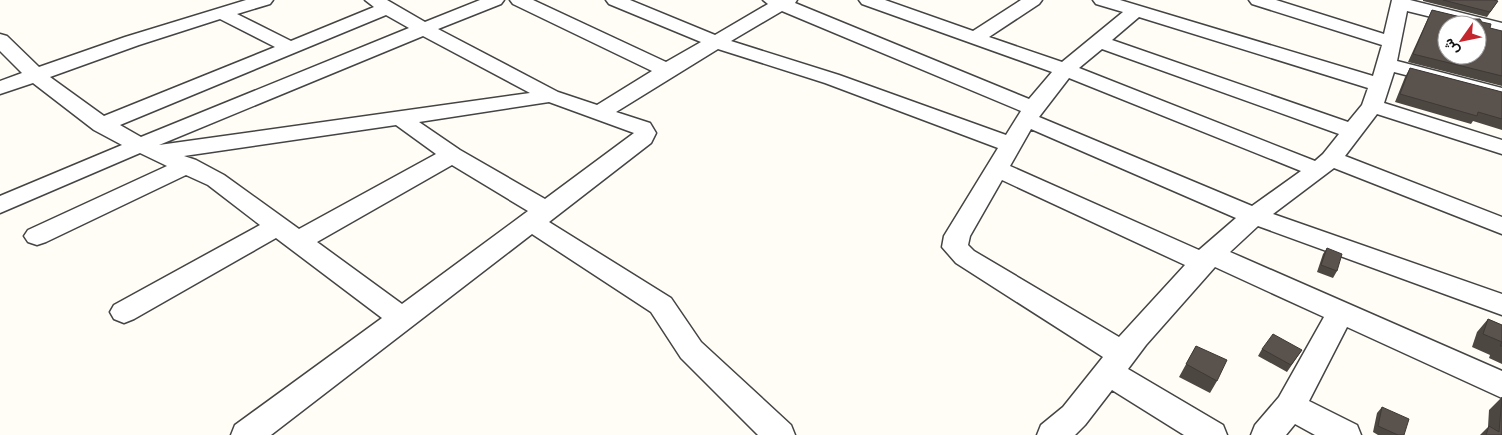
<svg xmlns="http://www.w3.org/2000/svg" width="1502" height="435" font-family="'Times New Roman',Vazirmatn,serif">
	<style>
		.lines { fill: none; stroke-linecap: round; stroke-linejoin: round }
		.minor-casing { stroke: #444; stroke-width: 3 }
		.minor { fill: #fff; fill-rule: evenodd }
		.wall { fill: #4d4742 }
		.building { fill: #5a524d; stroke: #3f3936; fill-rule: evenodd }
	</style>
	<rect width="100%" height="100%" fill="#fffdf5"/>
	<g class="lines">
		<!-- minor casing -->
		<g class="minor-casing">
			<path id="minor" d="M246 0H273L270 4 237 14 291 41 374 7 365 0H387L425 22 480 0H504L501 4 438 29 558 92 597 105 652 71 513 4 510 0H533L666 62 701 42 609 4 606 0H630L715 35 768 4 763 0H797L795 3 1029 99 1052 72 862 4 859 0H885L973 31 1021 0H1042L1039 4 989 37 1062 62 1123 12 1096 4 1093 0H1120L1373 76 1382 45 1252 4 1249 0H1276L1384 34 1392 0H1410L1502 23V35L1477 28V25H1464L1407 11 1397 61 1502 88V100L1394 72 1384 103 1502 140V154L1377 114 1345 156 1502 217V234L1334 168 1273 214 1502 294V315L1258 226 1230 252 1502 371V398L1347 327 1309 401 1357 425 1361 435H1315L1295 424 1286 435H1251L1255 425 1279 397 1324 317 1215 267 1146 345 1128 369 1223 425 1227 435H1184L1112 390 1085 425 1075 435H1037L1041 425 1063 407 1103 357 956 263 942 247 944 236 998 148 825 83 718 49 616 112 650 123 656 133 651 143 549 222 671 298 701 342 791 425 795 435H758L681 358 651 312 532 234 271 435H231L235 425 382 318 276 238 134 319 124 323 114 319 110 312 114 305 260 225 208 185 186 175 46 242 37 245 28 242 24 236 28 230 167 166 140 153 0 213V196L122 145 94 130 33 83 0 94V81L22 73 0 51V34L7 36 39 67 125 37ZM782 11 1021 111 1006 135 839 75 731 41ZM386 15 409 28 141 137 120 125ZM1139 17 1368 88 1362 105 1348 122 1112 40ZM220 19 275 47 104 116 50 77 139 45ZM423 36 530 93 159 145ZM1102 49 1339 134 1323 154 1315 161 1079 68ZM1069 78 1301 171 1252 206 1039 117ZM549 102 634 133 545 199 460 150 419 122ZM396 125 436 154 299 229 224 175 196 160 184 156ZM1031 129 1236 218 1199 250 1010 166ZM452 165 528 211 402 304 317 242ZM1002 180 1185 265 1119 337 974 251 968 245 970 236Z"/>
		</g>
		<!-- minor -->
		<use href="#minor" class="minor"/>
	</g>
	<!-- wall -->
	<path class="wall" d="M1423 0H1494L1498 1 1487 17 1423 1Z
		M1432 10 1482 22 1490 28 1502 31V86L1408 62 1428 18Z
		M1410 68 1502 92V130L1473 121 1471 124 1395 102 1405 77Z
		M1327 248 1337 271 1333 278 1317 272 1323 254Z
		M1488 319 1502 325V364L1489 358 1490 355 1472 347 1477 332Z
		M1196 346 1217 381 1210 393 1179 377Z
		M1262 349 1302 350 1287 372 1258 356Z
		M1502 397V435H1480L1488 427 1489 410Z
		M1382 407 1404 435H1378L1373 432 1377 413Z"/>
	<!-- building -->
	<path class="building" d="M1443 0H1494L1498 1 1490 12Z
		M1432 10 1469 19H1480L1482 22 1491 24 1490 28 1502 31V76L1413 54ZM1447 25H1477V55H1447Z
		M1410 68 1502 92V119L1478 112 1477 116 1400 94Z
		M1327 248 1342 254 1337 271 1321 265Z
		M1488 319 1502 325V346H1500L1502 342 1483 334Z
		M1273 334 1302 350 1291 365 1262 349Z
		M1196 346 1227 360 1217 381 1186 364Z
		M1502 397V435H1486L1489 426 1499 432Z
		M1382 407 1409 419 1404 435H1398L1378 426Z"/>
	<!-- north arrow -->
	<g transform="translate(1462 40) rotate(237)"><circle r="24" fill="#ffffff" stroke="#a0a0a0"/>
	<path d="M0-4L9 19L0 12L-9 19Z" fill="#c4262e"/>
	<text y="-8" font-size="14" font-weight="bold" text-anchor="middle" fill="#111111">ش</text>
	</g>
</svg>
